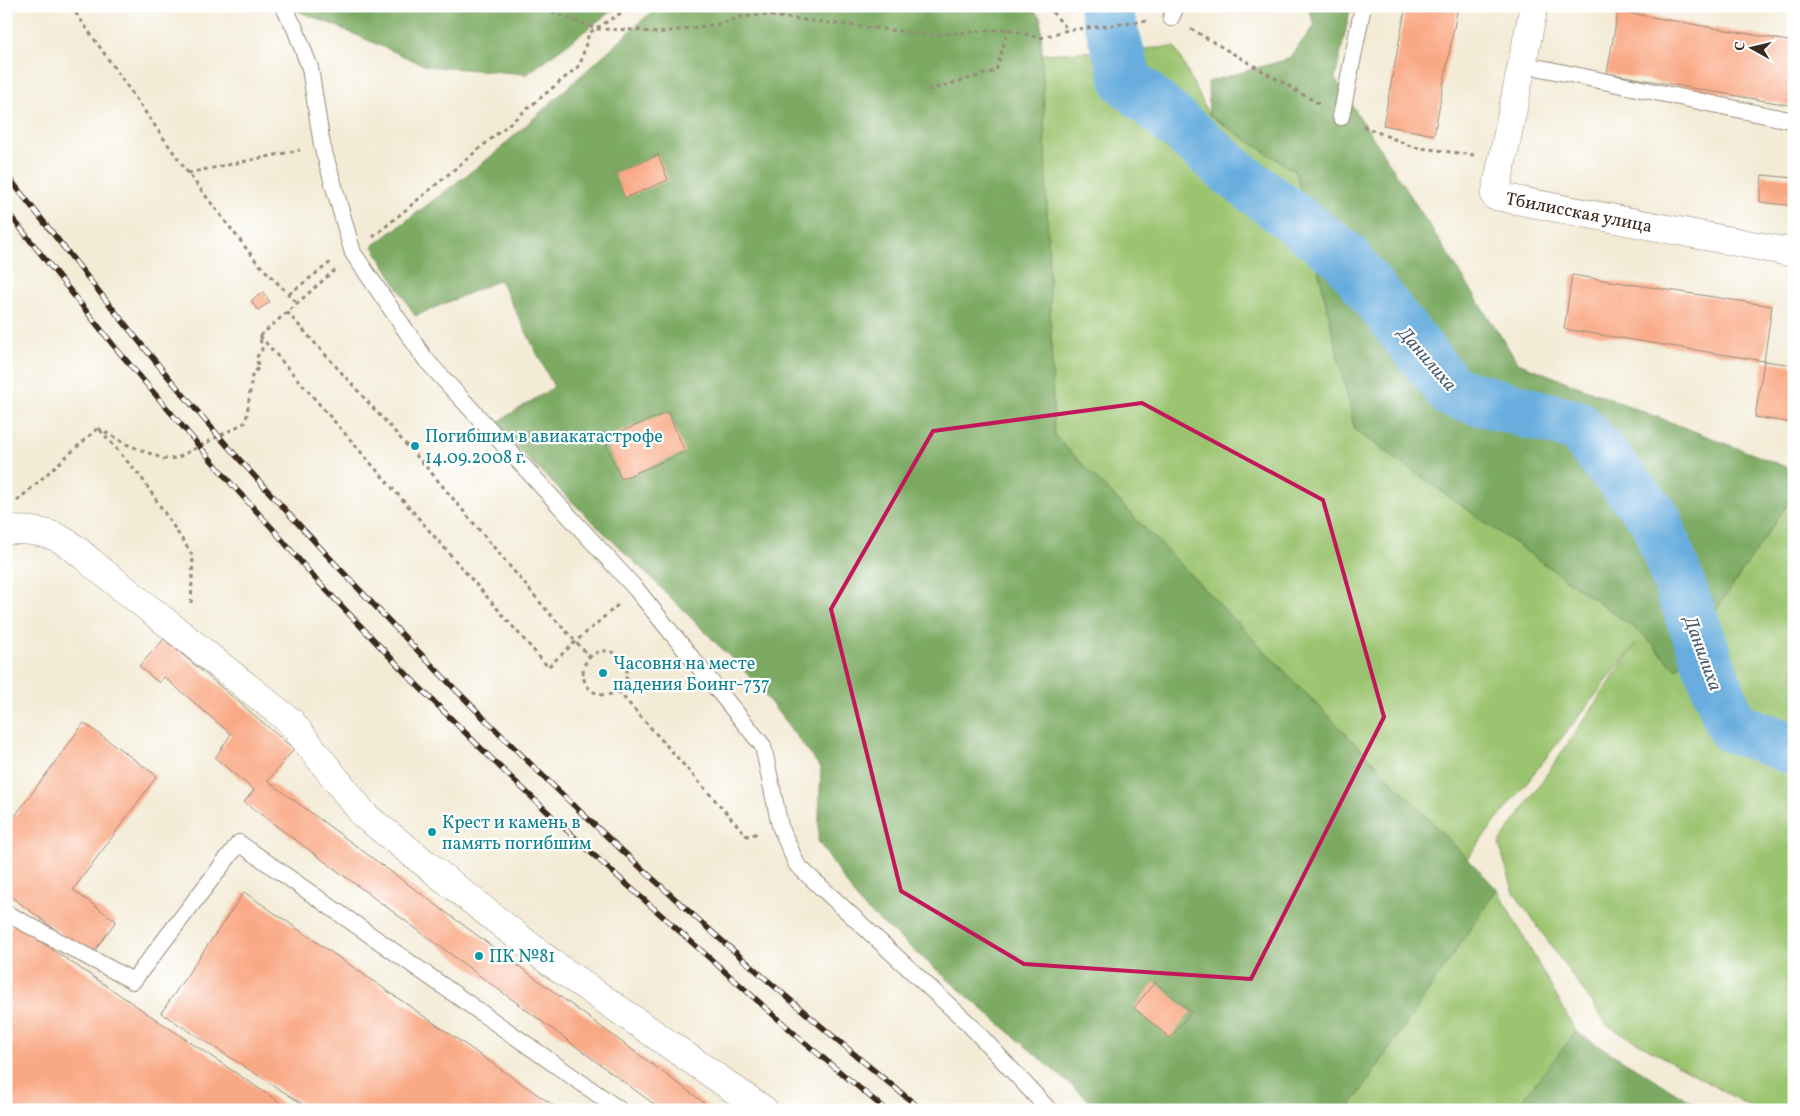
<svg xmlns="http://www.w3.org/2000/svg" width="1800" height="1116" font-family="Vollkorn,serif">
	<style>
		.green { fill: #9bc46f; stroke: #6b7746 }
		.forest { fill: #7caa62; stroke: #5c6a40 }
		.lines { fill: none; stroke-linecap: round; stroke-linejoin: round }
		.river { stroke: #68adde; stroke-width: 52 }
		.building { fill: #f9a884 }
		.service-casing { stroke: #978a7a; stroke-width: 18 }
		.minor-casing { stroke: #978a7a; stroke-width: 29 }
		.path { stroke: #978a7a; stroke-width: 3; stroke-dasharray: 4 4; stroke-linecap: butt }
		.service { stroke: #fff; stroke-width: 16 }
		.minor { stroke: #fff; stroke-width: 28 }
		.rail-casing { stroke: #3b2a1e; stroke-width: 5.5 }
		.rail { stroke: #fff; stroke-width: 4; stroke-dasharray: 11; stroke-linecap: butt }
		.marked { fill: none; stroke: #c2185b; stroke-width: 4; stroke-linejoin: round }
		.culture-dot { fill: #0f9aa8; stroke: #fff; stroke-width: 2 }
		.labels { text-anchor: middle; stroke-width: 4.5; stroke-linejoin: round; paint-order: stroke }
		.street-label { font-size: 18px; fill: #3b2a1e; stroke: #fff }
		.culture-label { font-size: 18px; fill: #0d838f; stroke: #fff; text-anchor: start }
		.water-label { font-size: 19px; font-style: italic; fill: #4d5e6b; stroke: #fff }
	</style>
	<rect width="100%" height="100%" fill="#fff"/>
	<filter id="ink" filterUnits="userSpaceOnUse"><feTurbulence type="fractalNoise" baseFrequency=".02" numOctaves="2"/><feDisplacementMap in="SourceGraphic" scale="10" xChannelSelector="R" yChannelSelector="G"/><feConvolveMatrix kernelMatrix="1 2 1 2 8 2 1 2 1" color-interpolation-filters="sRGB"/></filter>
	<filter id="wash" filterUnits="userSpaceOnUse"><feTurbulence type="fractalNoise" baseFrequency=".0096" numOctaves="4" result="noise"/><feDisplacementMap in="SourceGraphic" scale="20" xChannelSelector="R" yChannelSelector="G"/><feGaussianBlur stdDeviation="1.12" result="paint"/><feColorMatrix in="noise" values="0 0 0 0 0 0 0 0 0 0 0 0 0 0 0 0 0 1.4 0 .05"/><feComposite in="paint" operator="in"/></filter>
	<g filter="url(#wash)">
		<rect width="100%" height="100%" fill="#f3ebd5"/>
		<!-- green -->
		<path class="green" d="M1175 47 1209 115 1296 172 1355 430 1643 634 1676 670 1794 494V1110H1756L1607 1025 1514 893 1499 844 1636 644 1467 858 1054 435 1042 54Z
			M1497 889 1576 1032 1514 1110H1348Z"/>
		<!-- forest -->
		<path class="forest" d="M297 6H618L527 74 426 66 336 26 300 12Z
			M658 6H1030L1041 18 1054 435 1497 889 1348 1110H1100L860 904 818 841 821 768 754 681 656 583 493 425 554 387 500 280 415 316 373 246 493 155Z
			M1307 6H1351L1335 79 1518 363 1794 470V494L1676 670 1643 634 1355 430 1296 172 1209 115 1208 82 1288 59 1315 25Z
			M1576 1032 1705 1110H1514Z"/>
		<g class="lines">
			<!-- river -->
			<path class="river" d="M1105 6 1127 81 1234 173 1345 257 1452 392 1577 426 1655 518 1732 727 1794 749"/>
		</g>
		<g id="blocks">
			<!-- building -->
			<path class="building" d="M1406 6H1458L1434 135 1383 125Z
				M1618 11 1794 42V106L1607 73Z
				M658 155 668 180 625 198 614 173Z
				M1762 175 1794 178V206L1760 202Z
				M1572 275 1772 306 1764 361 1564 329Z
				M263 292 270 302 258 310 251 301Z
				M1764 361 1794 365V423L1755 417Z
				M668 412 685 452 621 479 604 439Z
				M164 639 294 749 268 781 714 1110H662L244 802 254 790 215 758 231 734 164 677 159 683 139 666Z
				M84 723 157 776 73 890 116 921 91 956 6 893V828Z
				M244 892 560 1110H312L161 1013Z
				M13 923 291 1110H6V933Z
				M1155 982 1191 1012 1170 1038 1134 1008Z"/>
		</g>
	</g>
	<g filter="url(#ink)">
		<use href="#blocks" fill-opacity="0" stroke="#978a7a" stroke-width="1"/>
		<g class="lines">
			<!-- service casing -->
			<g class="service-casing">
				<path id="service" d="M283 6 294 26 310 68 322 145 353 253 426 360 636 589 763 746 780 826 797 865 969 1024 1049 1110
					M1171 18 1176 6
					M1522 64 1794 121
					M1341 117 1363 6
					M6 913 133 981 239 843 620 1110"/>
			</g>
			<!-- minor casing -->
			<g class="minor-casing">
				<path id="minor" d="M1534 6 1495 196 1794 253
					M6 530C49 529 62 536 93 564L291 722 365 816 550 962 764 1110"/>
			</g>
			<!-- path -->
			<path class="path" d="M71 6 188 173 256 261 297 303
				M537 6 597 29 637 30 657 33 719 24 741 17 762 15 933 35 1008 29 1040 38 1068 30 1148 21
				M1047 6 1068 30
				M1191 29 1319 104
				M928 90 996 71 1008 29
				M1363 126 1413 147 1474 155
				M188 173 300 150
				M373 237 580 65 589 33 632 6
				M289 294 331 262
				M287 312 429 470 549 613 590 657
				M260 336 548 667 575 642 619 604
				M260 336 336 269
				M98 428 126 444 164 459 177 458 246 422 252 376 259 367 256 358 262 350 260 337
				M100 430 141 477 193 556 191 605
				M17 501 98 428
				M583 673a22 22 0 1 1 44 0a22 22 0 1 1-44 0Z
				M618 691 747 836 759 833"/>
			<!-- service -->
			<use href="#service" class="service"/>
			<!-- minor -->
			<use href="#minor" class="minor"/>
			<!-- rail casing -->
			<g class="rail-casing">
				<path id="rail" d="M6 174C85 274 163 375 249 470 317 545 386 619 457 691 603 839 760 978 922 1110
					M6 210 114 346 235 488 272 528 312 575 414 682 503 770 588 850 804 1042 886 1110"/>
			</g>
			<!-- rail -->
			<use href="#rail" class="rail"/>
		</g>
	</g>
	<!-- marked area -->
	<path class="marked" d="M1142 403 1323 500 1384 717 1251 979 1024 964 901 891 831 609 933 431Z"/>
	<!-- markers -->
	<g class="culture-dot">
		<circle cx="415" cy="446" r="5"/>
		<circle cx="603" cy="673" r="5"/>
		<circle cx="432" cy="832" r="5"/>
		<circle cx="479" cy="956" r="5"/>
	</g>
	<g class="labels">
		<!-- street labels -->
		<g class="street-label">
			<text transform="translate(1579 212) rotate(11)" y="6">Тбилисская улица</text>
		</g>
		<!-- culture labels -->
		<g class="culture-label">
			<text x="425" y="442">Погибшим в авиакатастрофе<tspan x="425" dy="21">14.09.2008 г.</tspan></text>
			<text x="613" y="669">Часовня на месте<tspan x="613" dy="21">падения Боинг-737</tspan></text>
			<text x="442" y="828">Крест и камень в<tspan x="442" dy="21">память погибшим</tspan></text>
			<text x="489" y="962">ПК №81</text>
		</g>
		<!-- water labels -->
		<g class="water-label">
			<text transform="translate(1428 358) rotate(49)" y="7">Данилиха</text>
			<text transform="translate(1704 653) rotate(70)" y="7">Данилиха</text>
		</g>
	</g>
	<!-- margin -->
	<rect width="1800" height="1116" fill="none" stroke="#fff" stroke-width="25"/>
	<!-- north arrow -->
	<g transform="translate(1752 48) rotate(278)" stroke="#ffffff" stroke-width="4" paint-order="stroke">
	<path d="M0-4L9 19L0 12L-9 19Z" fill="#3b2a1e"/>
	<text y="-8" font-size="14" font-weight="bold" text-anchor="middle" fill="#3b2a1e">С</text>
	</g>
</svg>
